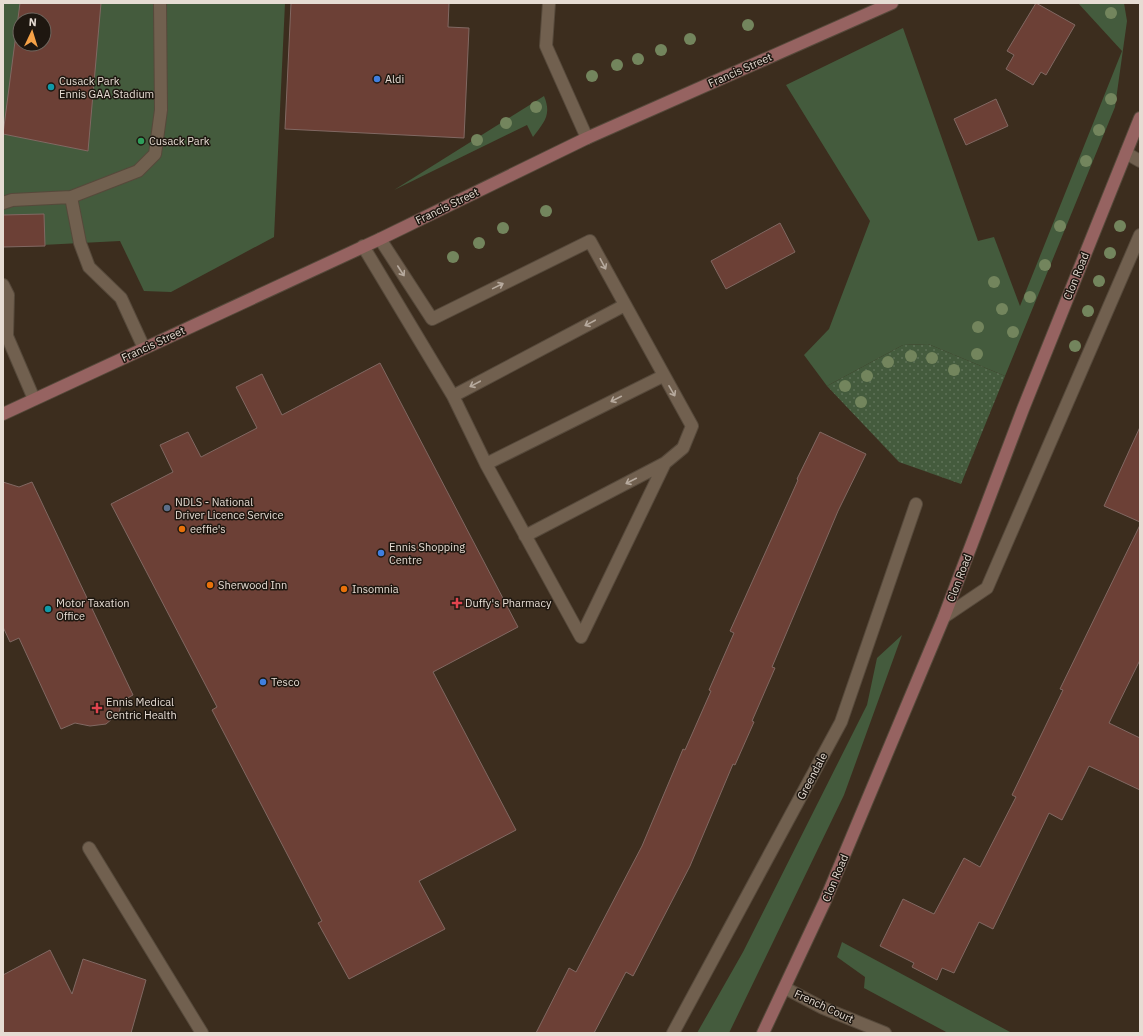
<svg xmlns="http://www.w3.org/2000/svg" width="1143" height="1036" font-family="'IBM Plex Sans',sans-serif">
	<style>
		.grass { fill: #445b3d; fill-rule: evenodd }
		.garden { fill: url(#garden-dots) }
		.building { fill: #6c4036; stroke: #816862; fill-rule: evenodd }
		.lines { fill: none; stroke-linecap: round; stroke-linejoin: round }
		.lane-casing { stroke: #56493b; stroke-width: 14 }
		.street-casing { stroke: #56493b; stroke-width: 14 }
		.secondary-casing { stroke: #56493b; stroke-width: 14 }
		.lane { stroke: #71604f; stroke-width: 12 }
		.street { stroke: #71604f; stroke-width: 12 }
		.secondary { stroke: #966361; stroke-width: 12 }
		.tree { fill: #73855d }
		.oneway { stroke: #b7aa9e }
		.shop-dot { fill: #3f7fe0; stroke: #1e1710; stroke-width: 1.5 }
		.culture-dot { fill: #0f9aa8; stroke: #1e1710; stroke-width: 1.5 }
		.leisure-dot { fill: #2e9e5b; stroke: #1e1710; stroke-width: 1.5 }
		.service-dot { fill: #5c6f8a; stroke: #1e1710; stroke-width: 1.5 }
		.food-dot { fill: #e8710a; stroke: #1e1710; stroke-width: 1.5 }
		.health-dot { fill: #e0444e; stroke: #1e1710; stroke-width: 1.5 }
		.labels { text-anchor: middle; stroke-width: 3; stroke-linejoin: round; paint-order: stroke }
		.street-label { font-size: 11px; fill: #e6dcd3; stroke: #1e1710 }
		.poi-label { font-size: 11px; fill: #e6dcd3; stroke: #1e1710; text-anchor: start }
	</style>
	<defs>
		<pattern id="garden-dots" width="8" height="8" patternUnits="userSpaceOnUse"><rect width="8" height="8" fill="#445b3d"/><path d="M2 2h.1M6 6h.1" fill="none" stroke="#5f7258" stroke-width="1.8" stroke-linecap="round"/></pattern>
	</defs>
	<rect width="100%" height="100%" fill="#3c2d1e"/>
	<!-- grass -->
	<path class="grass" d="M3 3H285L274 237 171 292 144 291 120 241 3 247ZM20 20H44V44H20Z
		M1078 3H1124L1127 21 1115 107 1005 376 928 344 903 345 827 386 804 355 829 329 870 221 786 85 903 28 978 241 994 237 1020 306 1122 51Z
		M544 96C552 115 544 122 533 137L527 125 394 190Z
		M902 635 844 795 729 1033H697L743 952 867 705 877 658Z
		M842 942 1012 1033H948L864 988 865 977 837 957Z"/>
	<!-- garden -->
	<path class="garden" d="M928 344 1005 376 961 484 899 462 827 386 903 345Z"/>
	<!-- building -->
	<path class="building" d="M20 3H101L88 151 3 134ZM20 20H44V44H20Z
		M291 3H449L448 27 469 28 464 138 285 129Z
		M1036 3 1075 25 1046 75 1041 72 1033 85 1006 69 1014 55 1007 51Z
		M996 99 1008 126 966 145 954 119Z
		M44 214 45 246 3 247V215Z
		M780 223 795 252 726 289 711 261Z
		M380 363 518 627 433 672 516 830 419 881 445 929 349 979 318 923 322 921 212 710 217 707 111 504 173 472 160 445 188 432 201 457 257 428 236 387 262 374 282 415Z
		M1140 427V522L1104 506Z
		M820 432 866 454 838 511 772 667 775 668 752 721 754 722 735 765 733 764 690 866 633 976 626 972 594 1033H536L569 968 576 972 642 846 683 749 685 750 711 691 709 690 734 633 730 631 798 480 797 479Z
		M3 482 19 487 32 482 133 695 122 701 119 713 106 724 90 726 75 723 61 729 19 638 10 642 3 627Z
		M1140 525V660L1109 723 1140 738V790L1089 766 1062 820 1049 813 993 929 979 922 954 973 942 968 937 980 912 967 914 963 880 946 903 899 934 914 964 858 980 867 1016 797 1012 795 1063 690 1060 689Z
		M50 950 72 994 83 959 146 980 131 1033H3V975Z"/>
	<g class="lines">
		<!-- lane casing -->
		<g class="lane-casing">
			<path id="lane" d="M549 3 546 46 587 138
				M71 197 80 243 89 267 121 298 144 348
				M3 203 12 200 71 197 138 171 155 154 161 110 160 3
				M363 246 453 396 486 464 581 637 665 463 683 448 692 426 590 241 432 319 380 239
				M3 285 8 295 7 336 34 399
				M453 396 625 305
				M486 464 663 376
				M525 536 665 463
				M89 848 202 1033"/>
		</g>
		<!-- street casing -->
		<g class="street-casing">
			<path id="street" d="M1126 153 1140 161
				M944 617 987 588 1140 235
				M785 988 823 1008 885 1033
				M673 1033 841 722 916 504"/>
		</g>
		<!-- secondary casing -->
		<g class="secondary-casing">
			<path id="secondary" d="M3 414 380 239 587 138 892 3
				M763 1033 825 901 944 617 1023 409 1140 118"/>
		</g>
		<!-- lane -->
		<use href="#lane" class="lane"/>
		<!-- street -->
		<use href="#street" class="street"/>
		<!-- secondary -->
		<use href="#secondary" class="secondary"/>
	</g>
	<!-- trees -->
	<g class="tree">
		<circle cx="1111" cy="13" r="6"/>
		<circle cx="748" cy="25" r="6"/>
		<circle cx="690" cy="39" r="6"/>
		<circle cx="661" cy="50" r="6"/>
		<circle cx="638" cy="59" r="6"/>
		<circle cx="617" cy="65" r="6"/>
		<circle cx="592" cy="76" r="6"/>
		<circle cx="1111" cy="99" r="6"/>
		<circle cx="536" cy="107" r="6"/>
		<circle cx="506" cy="123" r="6"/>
		<circle cx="1099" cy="130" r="6"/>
		<circle cx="477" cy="140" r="6"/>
		<circle cx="1086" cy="161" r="6"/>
		<circle cx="546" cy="211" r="6"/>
		<circle cx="1060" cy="226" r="6"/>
		<circle cx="1120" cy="226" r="6"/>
		<circle cx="503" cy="228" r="6"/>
		<circle cx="479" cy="243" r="6"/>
		<circle cx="1110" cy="253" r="6"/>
		<circle cx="453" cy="257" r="6"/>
		<circle cx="1045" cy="265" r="6"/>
		<circle cx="1099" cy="281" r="6"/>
		<circle cx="994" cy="282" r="6"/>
		<circle cx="1030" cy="297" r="6"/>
		<circle cx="1002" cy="309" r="6"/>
		<circle cx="1088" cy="311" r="6"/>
		<circle cx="978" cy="327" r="6"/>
		<circle cx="1013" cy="332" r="6"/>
		<circle cx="1075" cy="346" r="6"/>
		<circle cx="977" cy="354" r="6"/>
		<circle cx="911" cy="356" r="6"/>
		<circle cx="932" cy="358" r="6"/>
		<circle cx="888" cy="362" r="6"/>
		<circle cx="954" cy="370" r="6"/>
		<circle cx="867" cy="376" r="6"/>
		<circle cx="845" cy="386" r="6"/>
		<circle cx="861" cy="402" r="6"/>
	</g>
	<!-- one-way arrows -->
	<defs><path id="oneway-shaft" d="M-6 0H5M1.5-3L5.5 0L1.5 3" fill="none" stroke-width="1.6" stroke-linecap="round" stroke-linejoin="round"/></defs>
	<g class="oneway">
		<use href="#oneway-shaft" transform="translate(603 264) rotate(62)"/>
		<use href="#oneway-shaft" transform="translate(401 271) rotate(57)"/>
		<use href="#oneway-shaft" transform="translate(498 286) rotate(-26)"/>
		<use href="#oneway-shaft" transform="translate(590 323) rotate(152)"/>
		<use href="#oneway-shaft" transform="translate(475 384) rotate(152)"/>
		<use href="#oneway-shaft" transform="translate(672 391) rotate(60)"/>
		<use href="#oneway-shaft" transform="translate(616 399) rotate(153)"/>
		<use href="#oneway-shaft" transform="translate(631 481) rotate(153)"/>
	</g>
	<!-- markers -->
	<g class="shop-dot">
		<circle cx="377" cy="79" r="4"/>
		<circle cx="381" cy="553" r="4"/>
		<circle cx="263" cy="682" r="4"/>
	</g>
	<g class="culture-dot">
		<circle cx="51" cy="87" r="4"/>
		<circle cx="48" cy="609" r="4"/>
	</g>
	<circle class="leisure-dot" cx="141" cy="141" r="4"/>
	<circle class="service-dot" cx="167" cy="508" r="4"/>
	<g class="food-dot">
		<circle cx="182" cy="529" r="4"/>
		<circle cx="210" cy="585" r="4"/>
		<circle cx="344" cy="589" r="4"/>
	</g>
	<g class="health-dot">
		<path d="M455 597h4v4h4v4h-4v4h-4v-4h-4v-4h4z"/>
		<path d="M95 702h4v4h4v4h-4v4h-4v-4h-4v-4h4z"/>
	</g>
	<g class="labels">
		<!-- street labels -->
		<g class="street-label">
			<text transform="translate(740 70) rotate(-24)" y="4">Francis Street</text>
			<text transform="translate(447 206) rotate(-26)" y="4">Francis Street</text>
			<text transform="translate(1076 276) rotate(-68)" y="4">Clon Road</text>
			<text transform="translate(153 344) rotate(-25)" y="4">Francis Street</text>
			<text transform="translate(959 578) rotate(-69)" y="4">Clon Road</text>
			<text transform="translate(812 776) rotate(-62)" y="4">Greendale</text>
			<text transform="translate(835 878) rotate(-67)" y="4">Clon Road</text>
			<text transform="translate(824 1006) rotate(25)" y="4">French Court</text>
		</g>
		<!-- poi labels -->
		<g class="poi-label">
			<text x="385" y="83">Aldi</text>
			<text x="59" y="85">Cusack Park<tspan x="59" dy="13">Ennis GAA Stadium</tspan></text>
			<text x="149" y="145">Cusack Park</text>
			<text x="175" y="506">NDLS - National<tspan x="175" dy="13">Driver Licence Service</tspan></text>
			<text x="190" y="533">eeffie's</text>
			<text x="389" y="551">Ennis Shopping<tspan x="389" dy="13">Centre</tspan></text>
			<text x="218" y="589">Sherwood Inn</text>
			<text x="352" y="593">Insomnia</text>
			<text x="56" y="607">Motor Taxation<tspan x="56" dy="13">Office</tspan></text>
			<text x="465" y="607">Duffy's Pharmacy</text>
			<text x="271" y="686">Tesco</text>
			<text x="106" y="706">Ennis Medical<tspan x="106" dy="13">Centric Health</tspan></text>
		</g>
	</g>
	<!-- border -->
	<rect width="1143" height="1036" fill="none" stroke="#e6dcd3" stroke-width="8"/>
	<!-- north arrow -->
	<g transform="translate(32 32) rotate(4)"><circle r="19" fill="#1e1710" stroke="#6e665e"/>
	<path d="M0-3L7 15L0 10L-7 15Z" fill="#f6a247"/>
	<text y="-6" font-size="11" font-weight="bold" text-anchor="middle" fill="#e6dcd3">N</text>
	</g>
</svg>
